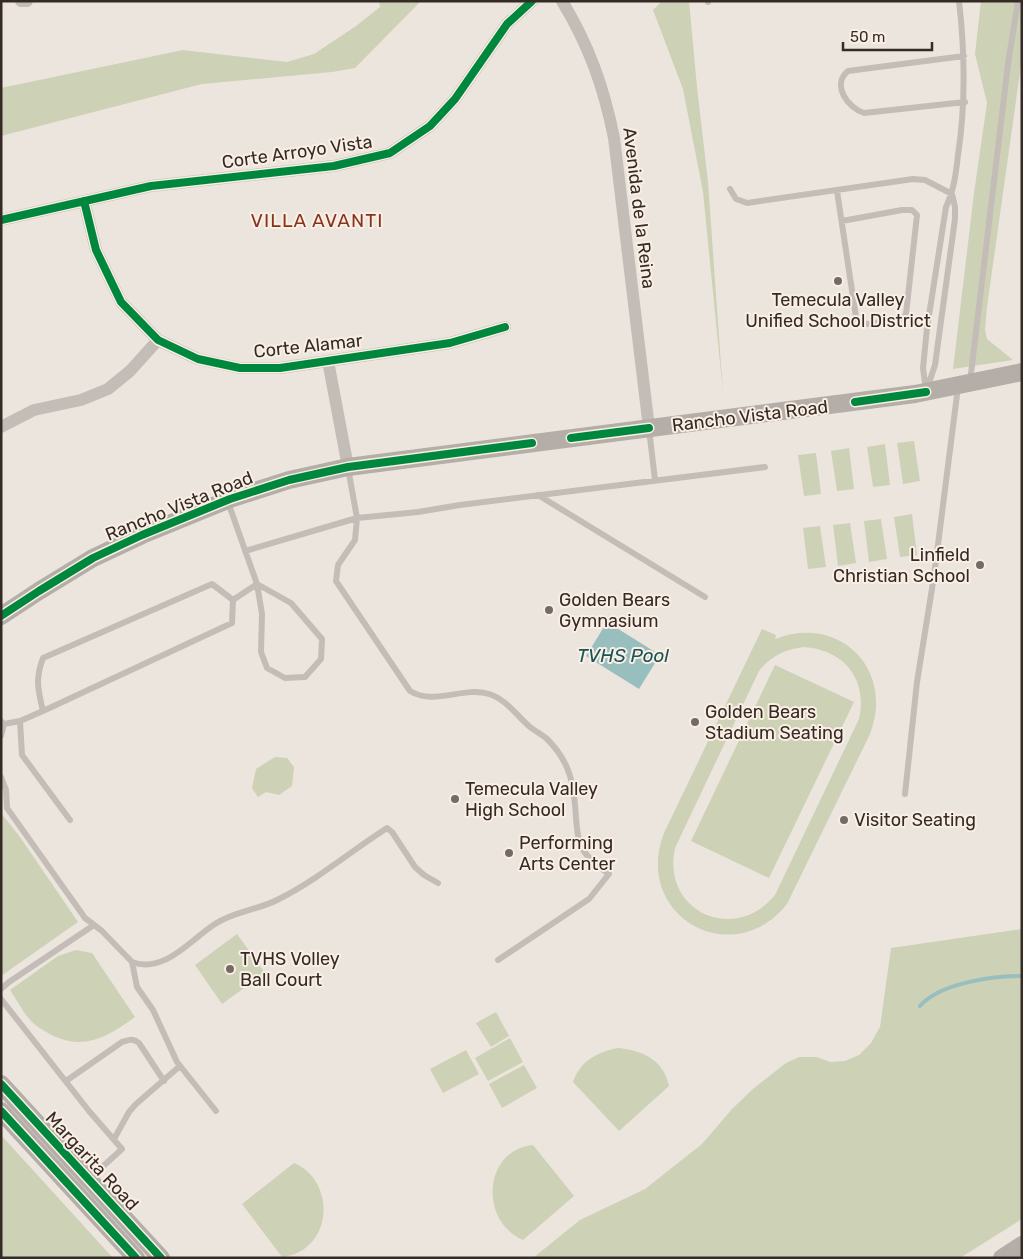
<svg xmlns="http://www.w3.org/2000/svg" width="1023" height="1259" font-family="Rubik,sans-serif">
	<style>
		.green { fill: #cdd1b6; fill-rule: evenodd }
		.water { fill: #99bebe }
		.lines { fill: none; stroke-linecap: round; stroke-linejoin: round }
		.stream { stroke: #99bebe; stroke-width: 4 }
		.service { stroke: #c4bdb7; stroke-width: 6 }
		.minor { stroke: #c4bdb7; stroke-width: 12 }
		.secondary { stroke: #b5ada7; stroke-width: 18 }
		.cycleway-casing { stroke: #faefe4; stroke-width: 11 }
		.cycleway { stroke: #00873e; stroke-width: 8 }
		.poi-dot { fill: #756b65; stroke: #faefe4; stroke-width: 2 }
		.labels { text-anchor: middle; stroke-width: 4; stroke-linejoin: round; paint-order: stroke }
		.street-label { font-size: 18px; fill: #352a25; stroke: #faefe4 }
		.poi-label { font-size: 18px; fill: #352a25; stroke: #faefe4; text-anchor: start }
		.neighbourhood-label { font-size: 19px; letter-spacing: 1px; fill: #87341c; stroke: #faefe4 }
		.water-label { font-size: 19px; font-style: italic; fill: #1a5458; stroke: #faefe4 }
	</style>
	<rect width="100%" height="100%" fill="#ece5dd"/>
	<!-- green -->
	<path class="green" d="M379 1H421L355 68 332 72 202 84 1 136V88L183 50 287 62 314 54 356 26 380 7Z
		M662 1H689L697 87 708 182 723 393 703 192 683 89 653 10Z
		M981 1H1022V58L987 307 985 330 987 339 1013 360 953 369 974 193 987 103 975 54Z
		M914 441 920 481 903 484 897 443Z
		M885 444 890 485 873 487 867 447Z
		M849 448 854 489 837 491 831 451Z
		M816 453 821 494 804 496 798 455Z
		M912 514 917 555 900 557 894 517Z
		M881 519 887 559 869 562 864 521Z
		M850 523 856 563 838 566 833 525Z
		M820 526 826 567 808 569 803 528Z
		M762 629 776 635 775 639C839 614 895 669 870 734L787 904C732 973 632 915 664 833ZM804 647C844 650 868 679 859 719L775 895C734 945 661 911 675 848L759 671C771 656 785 649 804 647Z
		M775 665 854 702 769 878 691 841Z
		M275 757 287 758 294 767 292 786 279 795 266 792 258 797 252 788 256 769Z
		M1 813 20 837 78 922 1 976Z
		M1022 929V1219L960 1258H533L580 1220 645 1189 702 1144 732 1109 754 1088 786 1063 799 1057H816L831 1062 845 1061 859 1055 871 1043 880 1027 891 948Z
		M237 934 265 973 222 1004 195 965Z
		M76 950 92 953 135 1017C107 1038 81 1052 48 1033 43 1030 36 1026 32 1022 23 1013 17 1000 10 990L58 956Z
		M496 1012 509 1036 491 1047 476 1023Z
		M510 1038 523 1062 488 1081 475 1058Z
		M618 1048C642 1050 664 1060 669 1086L619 1131 573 1082C580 1061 597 1052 618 1048Z
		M466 1050 479 1074 443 1093 430 1069Z
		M524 1065 537 1088 502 1108 489 1084Z
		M1 1135 113 1258H1Z
		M533 1145 574 1196 523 1240C479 1221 483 1150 533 1145Z
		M294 1163C338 1182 332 1252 282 1257L242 1204Z"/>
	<!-- water -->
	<path class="water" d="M607 622 660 655 639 689 586 656Z"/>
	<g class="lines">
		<!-- stream -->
		<path class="stream" d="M920 1006C940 983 992 976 1022 976"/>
		<!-- service -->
		<path class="service" d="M708 2V1
			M964 56 848 71C831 85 848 108 864 113L965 102
			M730 189 736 199 747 203 913 179 925 180 952 194 955 207V219L935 365 927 389
			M837 191 856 317 860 323 868 324 902 319 906 314 917 215 912 210H902L842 221
			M970 382 1008 64 1018 1
			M926 390 923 368 927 328 946 207C954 190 956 173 958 155 966 103 965 53 959 1
			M649 429 655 480
			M348 468 357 518 355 540 338 565 336 581 410 691C435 706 463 686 489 694 506 699 517 716 530 727 535 731 541 734 546 738 571 762 574 785 576 818 577 827 577 839 582 848 588 859 599 867 609 874L589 899 498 960
			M538 495 705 597
			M228 502 257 584 233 600
			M245 551 357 518 418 512 460 505 765 467
			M257 584 291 603 322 639 321 659 305 677 285 678 267 668 261 652 262 614Z
			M1 721 4 724 20 721 43 711 232 623 233 600 212 584 43 658C35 679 38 690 43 711
			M20 721 22 755 70 820
			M1 736 4 724
			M1 777 6 790 7 808 85 918 102 931 132 962 137 987 153 1010 177 1062 216 1111
			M905 794 917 682 934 576 958 387
			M132 962C165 974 191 939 215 924 234 911 259 910 279 899 317 880 351 851 387 828L392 832 415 867 424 875 438 883
			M1 989 9 982 94 925
			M1 999 89 1111 122 1149 89 1179
			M66 1081 122 1042C129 1040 133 1038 139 1043L164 1081
			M114 1139 129 1112 136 1104 180 1066"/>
		<!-- minor -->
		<path class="minor" d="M21 1H27
			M562 1C589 45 604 88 614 138L649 428
			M84 201 96 250 121 302 158 340 198 359 240 368H280L450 343 505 327
			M1 220 151 186 334 166 390 153 430 126 455 99 507 24 532 1
			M328 361 348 467
			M1 427 34 410 81 400 108 389 130 371 158 340"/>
		<!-- secondary -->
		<path class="secondary" d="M1 616 39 591 93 558 142 535 230 499 289 480 348 467 915 394 1022 372
			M1 1084 161 1258
			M1 1111 136 1258
			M1002 1258 1022 1245"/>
		<!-- cycleway casing -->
		<g class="cycleway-casing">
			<path id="cycleway" d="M84 201 96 250 121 302 158 340 198 359 240 368H280L450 343 505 327
				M1 220 151 186 334 166 390 153 430 126 455 99 507 24 532 1
				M855 402 926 392
				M571 438 649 428
				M1 616 39 591 93 558 142 535 230 499 289 480 348 467 532 443
				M1 1084 161 1258
				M1 1111 136 1258"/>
		</g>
		<!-- cycleway -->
		<use href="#cycleway" class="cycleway"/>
	</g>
	<!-- markers -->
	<g class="poi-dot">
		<circle cx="838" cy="281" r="5"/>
		<circle cx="980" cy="565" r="5"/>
		<circle cx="549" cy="610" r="5"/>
		<circle cx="695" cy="722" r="5"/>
		<circle cx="455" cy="799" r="5"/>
		<circle cx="844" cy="820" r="5"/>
		<circle cx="509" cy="853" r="5"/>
		<circle cx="230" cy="969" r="5"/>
	</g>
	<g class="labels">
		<!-- street labels -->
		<g class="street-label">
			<text transform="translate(297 152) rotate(-8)" y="6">Corte Arroyo Vista</text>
			<text transform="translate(639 208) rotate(83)" y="6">Avenida de la Reina</text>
			<text transform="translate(308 346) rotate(-6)" y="6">Corte Alamar</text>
			<text transform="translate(750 416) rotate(-7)" y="6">Rancho Vista Road</text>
			<text transform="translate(179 506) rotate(-22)" y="6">Rancho Vista Road</text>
			<text transform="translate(92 1161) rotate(47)" y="6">Margarita Road</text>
		</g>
		<!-- poi labels -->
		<g class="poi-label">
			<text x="838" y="306" text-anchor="middle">Temecula Valley<tspan x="838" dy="21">Unified School District</tspan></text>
			<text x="970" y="561" text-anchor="end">Linfield<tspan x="970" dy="21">Christian School</tspan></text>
			<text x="559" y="606">Golden Bears<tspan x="559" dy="21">Gymnasium</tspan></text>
			<text x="705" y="718">Golden Bears<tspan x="705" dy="21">Stadium Seating</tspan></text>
			<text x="465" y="795">Temecula Valley<tspan x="465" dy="21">High School</tspan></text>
			<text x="854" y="826">Visitor Seating</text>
			<text x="519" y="849">Performing<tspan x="519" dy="21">Arts Center</tspan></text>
			<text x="240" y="965">TVHS Volley<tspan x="240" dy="21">Ball Court</tspan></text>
		</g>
		<!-- neighbourhood labels -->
		<g class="neighbourhood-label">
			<text x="317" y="227">VILLA AVANTI</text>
		</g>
		<!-- water labels -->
		<g class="water-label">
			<text x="623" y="662">TVHS Pool</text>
		</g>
	</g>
	<!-- border -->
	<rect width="1023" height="1259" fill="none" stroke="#352a25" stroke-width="5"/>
	<!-- scale -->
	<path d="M843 42v8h89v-8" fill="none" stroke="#352a25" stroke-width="2.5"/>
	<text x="850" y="42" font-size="15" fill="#352a25" stroke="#faefe4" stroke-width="4" paint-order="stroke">50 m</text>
</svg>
